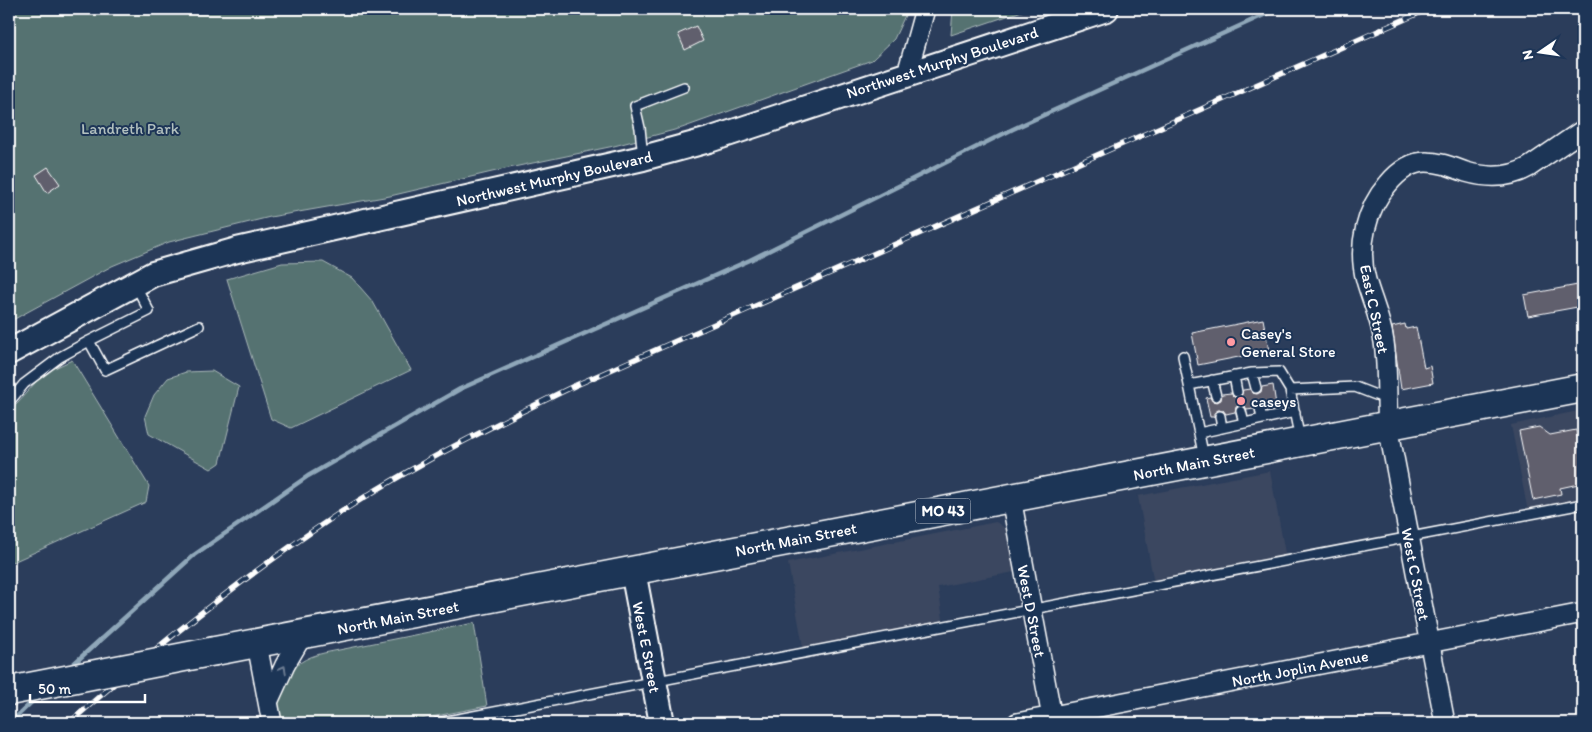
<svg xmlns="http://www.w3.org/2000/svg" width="1592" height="732" font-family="Itim,sans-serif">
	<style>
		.built { fill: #3b4760 }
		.green { fill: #547271; stroke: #aab8b8 }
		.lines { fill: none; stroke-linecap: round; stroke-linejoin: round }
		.stream { stroke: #8fa7b9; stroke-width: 4.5 }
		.building { fill: #615e6d; stroke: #fff }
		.service-casing { stroke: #fff; stroke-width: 12 }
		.minor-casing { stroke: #fff; stroke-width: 22 }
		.tertiary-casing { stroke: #fff; stroke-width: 28 }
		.primary-casing { stroke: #fff; stroke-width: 31 }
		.service { stroke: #1d3557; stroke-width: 9 }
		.minor { stroke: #1d3557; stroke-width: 19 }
		.tertiary { stroke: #1d3557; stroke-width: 24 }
		.primary { stroke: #1d3557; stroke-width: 28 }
		.rail-casing { stroke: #fff; stroke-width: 5.5 }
		.rail { stroke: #1d3557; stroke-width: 4; stroke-dasharray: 11; stroke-linecap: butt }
		.primary-bridge-casing { stroke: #fff; stroke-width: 31; stroke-linecap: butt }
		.primary-bridge { stroke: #1d3557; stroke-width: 28 }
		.oneway { stroke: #6c7c92 }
		.poi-dot { fill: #ff9aa2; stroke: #1d3557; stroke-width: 2 }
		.labels { text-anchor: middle; stroke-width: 4; stroke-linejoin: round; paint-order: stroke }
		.shield { fill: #1d3557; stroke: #bbc2cd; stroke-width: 1 }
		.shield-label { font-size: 15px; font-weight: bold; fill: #fff }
		.street-label { font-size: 16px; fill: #fff; stroke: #1d3557 }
		.park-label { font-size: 16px; fill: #b2c0bf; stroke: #1d3557 }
		.poi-label { font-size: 16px; fill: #fff; stroke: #1d3557; text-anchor: start }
	</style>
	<rect width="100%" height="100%" fill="#2b3d5b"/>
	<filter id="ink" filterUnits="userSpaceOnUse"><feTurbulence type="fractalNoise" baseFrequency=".02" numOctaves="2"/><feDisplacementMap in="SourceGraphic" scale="10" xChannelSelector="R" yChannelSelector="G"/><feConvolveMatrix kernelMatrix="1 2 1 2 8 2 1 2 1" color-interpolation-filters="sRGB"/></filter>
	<g filter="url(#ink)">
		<!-- built -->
		<path class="built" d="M1583 410V507L1529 517 1511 425Z
			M1270 471 1287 564 1155 589 1138 496Z
			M996 522 1005 528 1014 572 938 587 945 631 805 658 788 563Z"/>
		<!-- green -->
		<path class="green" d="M9 9H908L894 39 872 60 682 128 614 146 509 168 390 196 270 217 169 242 112 266 9 322Z
			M953 9H1028L951 35Z
			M323 262 352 278 373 302 411 370 291 428 271 419 227 279 282 263Z
			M72 360 149 486 146 502 13 562 9 558V412L44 373Z
			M212 371 239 387 220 463 211 469 149 434 145 416 154 395 168 378 186 372Z
			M474 623 487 706 400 723H278C277 688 286 661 324 653Z"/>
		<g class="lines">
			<!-- stream -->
			<path class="stream" d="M69 668 194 555 308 476 460 389 750 260 1013 129 1277 9
				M10 723 37 697"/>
		</g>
		<!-- building -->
		<path class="building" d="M696 26 703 41 685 50 678 34Z
			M48 167 60 184 47 193 36 175Z
			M1583 284V306L1528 316 1524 295Z
			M1263 319 1269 351 1198 365 1192 333Z
			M1405 324 1406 329 1416 327 1424 368 1430 366 1433 383 1401 389 1392 327Z
			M1273 385 1276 405 1266 407 1264 404 1259 402 1256 404 1254 409 1247 410 1245 406 1240 405 1236 407 1235 412 1226 414 1223 410H1218L1214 413V417H1210L1206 398 1210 397 1212 401 1217 402 1221 400 1222 394 1231 393 1233 396 1238 398 1241 396 1243 390 1250 389 1252 393 1257 394 1261 392 1262 387Z
			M1539 427 1550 435 1576 430 1583 465V483L1560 488 1561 494 1533 500 1519 431Z"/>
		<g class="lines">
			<!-- service casing -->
			<g class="service-casing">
				<path id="service" d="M643 158 640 128 635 106 684 87
					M135 284 149 311 89 341 105 370 199 326
					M1183 356 1189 385
					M1252 373 1256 388
					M1234 376 1237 392
					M1212 380 1216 396
					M1290 390 1300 440
					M9 402 24 384 60 357 89 341
					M1260 408 1262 419
					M1241 411 1244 423
					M1220 416 1222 428
					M1199 433 1295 412
					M1204 458 1189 385 1252 373 1279 372 1290 390 1355 387 1386 399
					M437 723 1583 504"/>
			</g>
			<!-- minor casing -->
			<g class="minor-casing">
				<path id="minor" d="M907 74 925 9
					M1011 498 1053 723
					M257 644 272 723
					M268 702 285 665 302 636
					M1017 723 1583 613
					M1445 723 1388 426C1386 398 1388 370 1384 342 1381 320 1372 301 1366 280 1357 247 1366 209 1388 184 1398 172 1410 162 1426 162 1441 162 1452 167 1466 172 1487 178 1510 178 1529 167L1583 130"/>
			</g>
			<!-- tertiary casing -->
			<g class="tertiary-casing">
				<path id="tertiary" d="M9 352 153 274 237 250 643 158 709 140 1106 9
					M633 571 662 723"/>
			</g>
			<!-- primary casing -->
			<g class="primary-casing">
				<path id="primary" d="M215 651 1583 388"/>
			</g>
			<!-- service -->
			<use href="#service" class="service"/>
			<!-- minor -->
			<use href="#minor" class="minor"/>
			<!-- tertiary -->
			<use href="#tertiary" class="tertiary"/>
			<!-- primary -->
			<use href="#primary" class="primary"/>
			<!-- rail casing -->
			<g class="rail-casing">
				<path id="rail" d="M69 723C154 648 243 577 338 514 413 465 494 425 574 386L1428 9"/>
			</g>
			<!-- rail -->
			<use href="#rail" class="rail"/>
			<!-- primary-bridge casing -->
			<g class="primary-bridge-casing">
				<path id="primary-bridge" d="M9 691 215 651"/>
			</g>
			<!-- primary-bridge -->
			<use href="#primary-bridge" class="primary-bridge"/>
		</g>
		<!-- one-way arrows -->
		<defs><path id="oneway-chevron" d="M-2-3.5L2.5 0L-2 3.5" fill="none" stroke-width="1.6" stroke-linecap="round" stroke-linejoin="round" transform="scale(1.25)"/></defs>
		<use class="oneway" href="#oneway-chevron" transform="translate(283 669) rotate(-62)"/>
	</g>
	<!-- markers -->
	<g class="poi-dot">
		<circle cx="1231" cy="342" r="5"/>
		<circle cx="1241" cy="401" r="5"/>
	</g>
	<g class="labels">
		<!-- shield labels -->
		<rect class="shield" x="915.5" y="498.5" width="55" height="25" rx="4"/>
		<g class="shield-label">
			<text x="943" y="516">MO 43</text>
		</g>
		<!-- street labels -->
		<g class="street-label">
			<text transform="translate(942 62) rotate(-18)" y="6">Northwest Murphy Boulevard</text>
			<text transform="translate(554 178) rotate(-13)" y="6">Northwest Murphy Boulevard</text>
			<text transform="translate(1375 309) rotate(78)" y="6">East C Street</text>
			<text transform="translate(1194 463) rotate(-11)" y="6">North Main Street</text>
			<text transform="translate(796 539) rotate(-11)" y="6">North Main Street</text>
			<text transform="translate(1416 574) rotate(79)" y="6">West C Street</text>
			<text transform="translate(1032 611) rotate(79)" y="6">West D Street</text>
			<text transform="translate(398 617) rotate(-11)" y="6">North Main Street</text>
			<text transform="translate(647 647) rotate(79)" y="6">West E Street</text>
			<text transform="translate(1300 668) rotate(-11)" y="6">North Joplin Avenue</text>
		</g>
		<!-- park labels -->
		<g class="park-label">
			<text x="130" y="134">Landreth Park</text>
		</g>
		<!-- poi labels -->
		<g class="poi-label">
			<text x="1241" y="339">Casey's<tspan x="1241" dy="18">General Store</tspan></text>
			<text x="1251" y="407">caseys</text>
		</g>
	</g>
	<!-- margin -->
	<rect width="1592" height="732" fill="none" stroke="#1d3557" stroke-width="30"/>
	<rect x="15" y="15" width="1562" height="702" fill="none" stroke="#fff" stroke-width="2" filter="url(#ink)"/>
	<!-- north arrow -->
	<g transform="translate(1540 52) rotate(257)" stroke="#1d3557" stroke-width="4" paint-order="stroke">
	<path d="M0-4L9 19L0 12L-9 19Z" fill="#ffffff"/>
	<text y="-8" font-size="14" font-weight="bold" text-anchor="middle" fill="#ffffff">N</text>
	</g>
	<!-- scale -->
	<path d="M30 694v8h115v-8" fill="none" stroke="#ffffff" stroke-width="2.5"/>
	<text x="38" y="694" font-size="15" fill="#ffffff" stroke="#1d3557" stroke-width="4" paint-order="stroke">50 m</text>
</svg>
